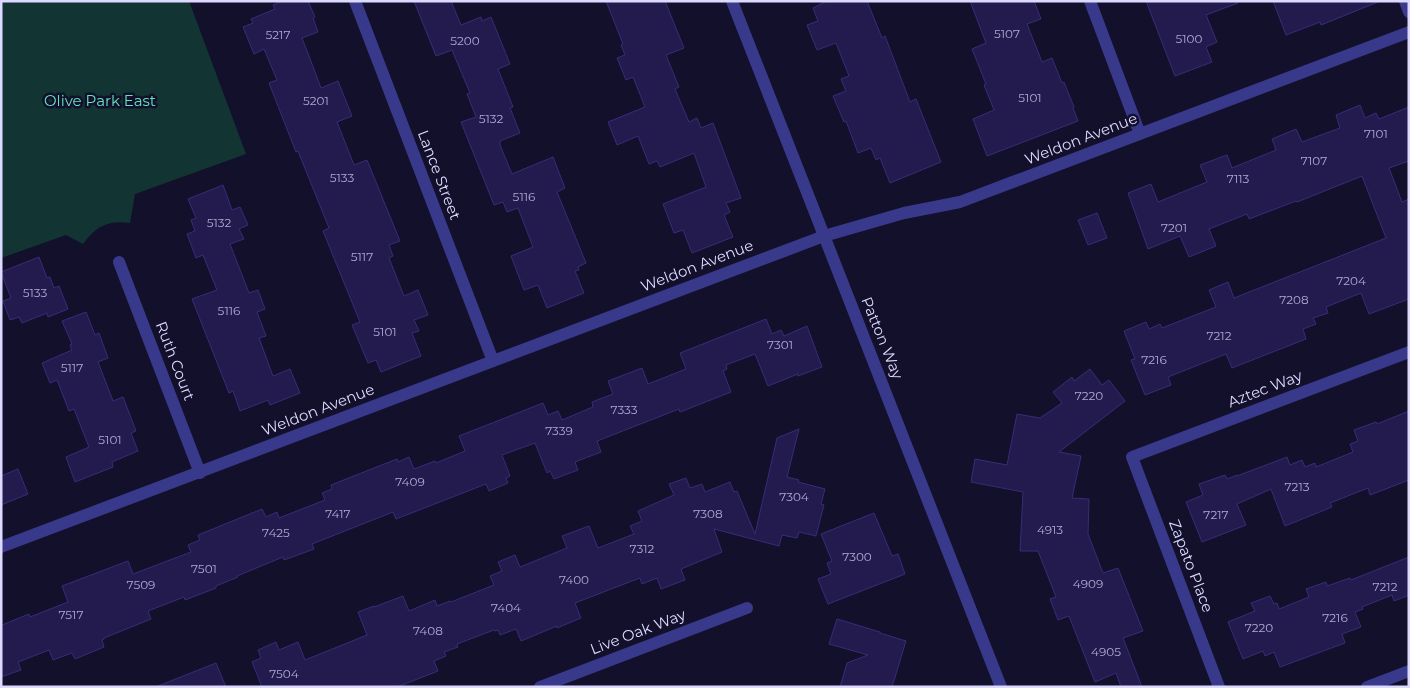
<svg xmlns="http://www.w3.org/2000/svg" width="1410" height="688" font-family="Montserrat,sans-serif">
	<style>
		.green { fill: #123533 }
		.building { fill: #231b4d; stroke: #382c7a }
		.lines { fill: none; stroke-linecap: round; stroke-linejoin: round }
		.minor { stroke: #39398c; stroke-width: 12 }
		.tertiary { stroke: #39398c; stroke-width: 12 }
		.labels { text-anchor: middle; stroke-width: 5; stroke-linejoin: round; paint-order: stroke }
		.number-label { font-size: 12px; fill: #aeaad2 }
		.park-label { font-size: 15px; fill: #60e5be; stroke: #13102b }
		.street-label { font-size: 15px; fill: #dddaff; stroke: #13102b }
	</style>
	<rect width="100%" height="100%" fill="#13102b"/>
	<!-- green -->
	<path class="green" d="M1 1H189L246 154 135 194 130 223C108 220 96 226 83 244L66 235 1 258Z"/>
	<!-- building -->
	<path class="building" d="M282 1H308L315 17 313 18 318 32 302 38 309 56 321 88 338 81 352 116 337 122 354 165 367 160 400 241 389 245 393 256 389 258 404 296 418 290 428 315 414 320 419 331 412 333 421 356 381 372 376 360 368 363 352 325 360 322 323 231 329 228 298 151 296 152 269 83 277 80 264 49 254 54 243 27 253 23 251 19 275 9 273 5Z
		M414 1H451L461 25 481 17 482 21 491 17 510 64 498 69 513 107 510 108 520 133 500 141V145L512 174 553 157 565 188 557 192 586 263 578 267 579 270 575 271 584 293 547 308 538 285 524 290 511 256 533 247 518 208 507 212 503 202 494 205 461 122 476 117 467 94 470 93 452 50 436 56Z
		M606 1H665L684 48 666 55 679 87 675 89 689 122 697 118 701 128 713 123 741 198 726 203 730 212 724 215 733 237 692 253 683 230 674 233 663 204 706 187 694 153 660 167 657 161 649 164 638 136 617 145 608 122 645 107 633 77 626 80 617 58 625 55 621 45 623 44Z
		M827 1H867L882 38 885 36 910 102 916 99 941 162 890 183 880 158 876 160 871 148 858 153 846 121 844 122 833 96 846 91 841 79 849 76 836 43 817 50 807 25 818 21 813 8Z
		M970 1H1034L1041 19 1027 24 1042 62 1052 58 1062 83 1064 82 1074 107 1073 108 1078 121 987 156 973 119 994 110 984 85 986 84 972 49 986 43Z
		M1146 1H1237L1238 3 1206 15 1217 42 1206 47 1212 62 1175 76Z
		M1273 1H1378V2L1321 25 1320 22 1286 35Z
		M1360 105 1365 118 1376 113 1379 119 1409 107V161L1389 168 1402 202 1409 199V299L1369 314 1361 293 1326 307 1328 313 1313 318 1316 324 1303 329 1306 339 1232 368 1226 354 1168 377 1171 385 1145 395 1131 360 1135 359 1124 331 1146 322 1149 329 1160 324 1162 328 1216 307 1209 290 1228 282 1234 298 1386 238 1362 176 1297 202 1296 201 1249 219 1247 214 1209 229 1216 246 1189 257 1180 236 1148 249 1128 193 1151 184 1158 202 1207 182 1200 165 1227 155 1232 168 1276 150 1272 139 1296 129 1302 142 1340 128 1336 115Z
		M223 185 232 210 240 207 248 225 239 229 244 239 230 244 249 293 258 290 265 309 257 312 266 336 259 338 273 376 290 369 300 393 270 405 268 400 240 411 233 391 229 393 192 299 217 290 203 255 196 258 187 234 195 231 191 220 196 218 188 199Z
		M1097 213 1107 238 1088 245 1078 220Z
		M39 257 47 278 50 277 54 288 59 286 68 309 48 317 47 313 22 323 19 317 10 320 3 301 11 298 1 272Z
		M86 312 95 335 99 333 108 358 98 362 113 401 123 397 136 431 131 433 138 451 112 462 113 467 75 482 66 457 89 447 74 409 69 411 57 380 50 383 42 363 72 350 70 345 72 344 62 321Z
		M766 319 772 334 781 330 784 336 807 326 822 367 798 376V374L768 386 755 354 726 365 727 369 723 371 731 392 680 412 679 409 597 441 601 452 575 462 578 470 554 479 550 471 547 473 535 443 502 455 510 476 506 478 508 483 489 491 486 484 396 519 393 512 312 544 314 549 284 560 283 557 237 576 238 577 216 586V588L185 600 184 597 148 611 151 619 104 638V639L102 640 104 647 75 659 72 653 53 660 49 650 18 662 21 670 1 677V623L2 625 29 614 30 617 68 602 62 586 128 561 133 574 191 552 188 545 200 540 198 535 262 509 266 517 277 512 279 518 325 500 322 493 332 489 331 485 397 459 398 462 409 457 414 469 435 461 436 463 465 451 459 436 543 403 548 415 558 411 562 420 593 407 592 402 613 394 608 381 642 368 648 384 686 369 680 353Z
		M1090 369 1102 385 1109 380 1125 401 1059 452 1081 456 1072 498 1089 499 1088 534 1103 573 1118 568 1143 631 1123 638 1142 687H1121L1116 673 1095 682 1069 616 1058 620 1050 599 1056 597 1038 551H1020L1023 492 971 482 975 459 1007 465 1017 414 1040 418 1062 403 1053 392 1072 377 1074 381Z
		M1409 411V480L1370 495 1368 488 1330 503 1332 507 1285 526 1271 489 1237 504 1246 525 1202 542 1186 502 1203 495 1199 484 1225 475 1227 479 1237 475V476L1287 457 1290 465 1302 460 1305 467 1315 463 1316 467 1353 452 1350 444 1358 441 1354 430 1376 422 1377 424Z
		M799 429 787 477 799 480 798 482 825 489 821 504 824 505 816 536 799 532 797 538 782 535 779 546 714 529 722 552 681 569 685 580 661 589 657 578 642 584 640 578 619 586 575 603 581 618 557 628V626L521 641 516 629 500 635 498 630 495 631 494 630 457 644 458 647 444 652 446 656 434 661 438 671 397 687H262L252 662 261 658 258 650 276 642 279 650 298 642 305 660 367 635 358 612 374 606V607L403 596 409 611 435 600 437 606 450 601 451 602 494 585 490 576 502 571 498 562 515 555 520 567 567 548 562 536 589 526 598 548 634 534 630 526 642 521 638 511 674 495 669 484 686 478 690 488 702 484 705 492 730 482 734 492 737 491 755 534 777 438Z
		M18 469 28 494 1 505V476Z
		M874 513 892 556 898 554 905 574 828 604 818 579 831 574 827 563 832 561 821 534Z
		M1409 557V595L1394 601 1392 595 1362 607 1363 609 1355 612 1361 627 1342 634 1345 643 1280 667 1274 652 1265 656 1263 651 1243 659 1228 622 1255 611 1251 603 1270 596 1274 604 1277 603 1279 609 1309 597 1306 589 1326 582 1327 586 1350 578 1351 580Z
		M837 619 880 632V633L906 641 892 687H840L847 663 868 655 829 644Z
		M216 663 226 687H158V686Z"/>
	<g class="lines">
		<!-- minor -->
		<path class="minor" d="M355 1 493 361
			M1090 1 1140 134
			M1405 1 1409 12
			M119 262 200 473
			M1 547 824 236 904 213 960 202 1409 32
			M540 687 747 608
			M1219 687 1132 457 1409 352
			M1367 687 1409 671"/>
		<!-- tertiary -->
		<path class="tertiary" d="M732 1 1001 687"/>
	</g>
	<g class="labels">
		<!-- number labels -->
		<g class="number-label">
			<text x="1007" y="38">5107</text>
			<text x="278" y="39">5217</text>
			<text x="1189" y="43">5100</text>
			<text x="465" y="45">5200</text>
			<text x="1030" y="102">5101</text>
			<text x="316" y="105">5201</text>
			<text x="491" y="123">5132</text>
			<text x="1376" y="138">7101</text>
			<text x="1314" y="165">7107</text>
			<text x="342" y="182">5133</text>
			<text x="1238" y="183">7113</text>
			<text x="524" y="201">5116</text>
			<text x="219" y="227">5132</text>
			<text x="1174" y="232">7201</text>
			<text x="362" y="261">5117</text>
			<text x="1351" y="285">7204</text>
			<text x="35" y="297">5133</text>
			<text x="1294" y="304">7208</text>
			<text x="229" y="315">5116</text>
			<text x="385" y="336">5101</text>
			<text x="1219" y="340">7212</text>
			<text x="780" y="349">7301</text>
			<text x="1154" y="364">7216</text>
			<text x="72" y="372">5117</text>
			<text x="1089" y="400">7220</text>
			<text x="624" y="414">7333</text>
			<text x="559" y="435">7339</text>
			<text x="110" y="444">5101</text>
			<text x="410" y="486">7409</text>
			<text x="1297" y="491">7213</text>
			<text x="794" y="501">7304</text>
			<text x="338" y="518">7417</text>
			<text x="708" y="518">7308</text>
			<text x="1216" y="519">7217</text>
			<text x="1050" y="534">4913</text>
			<text x="276" y="537">7425</text>
			<text x="642" y="553">7312</text>
			<text x="857" y="561">7300</text>
			<text x="204" y="573">7501</text>
			<text x="574" y="584">7400</text>
			<text x="1088" y="588">4909</text>
			<text x="141" y="589">7509</text>
			<text x="1385" y="591">7212</text>
			<text x="506" y="612">7404</text>
			<text x="71" y="619">7517</text>
			<text x="1335" y="622">7216</text>
			<text x="1259" y="632">7220</text>
			<text x="428" y="635">7408</text>
			<text x="1106" y="656">4905</text>
			<text x="284" y="678">7504</text>
		</g>
		<!-- park labels -->
		<g class="park-label">
			<text x="100" y="106">Olive Park East</text>
		</g>
		<!-- street labels -->
		<g class="street-label">
			<text transform="translate(1081 139) rotate(-21)" y="5">Weldon Avenue</text>
			<text transform="translate(439 175) rotate(69)" y="5">Lance Street</text>
			<text transform="translate(697 266) rotate(-21)" y="5">Weldon Avenue</text>
			<text transform="translate(882 338) rotate(68)" y="5">Patton Way</text>
			<text transform="translate(175 361) rotate(69)" y="5">Ruth Court</text>
			<text transform="translate(1265 389) rotate(-21)" y="5">Aztec Way</text>
			<text transform="translate(318 410) rotate(-21)" y="5">Weldon Avenue</text>
			<text transform="translate(1191 566) rotate(69)" y="5">Zapato Place</text>
			<text transform="translate(638 632) rotate(-21)" y="5">Live Oak Way</text>
		</g>
	</g>
	<!-- border -->
	<rect width="1410" height="688" fill="none" stroke="#dddaff" stroke-width="5"/>
</svg>
